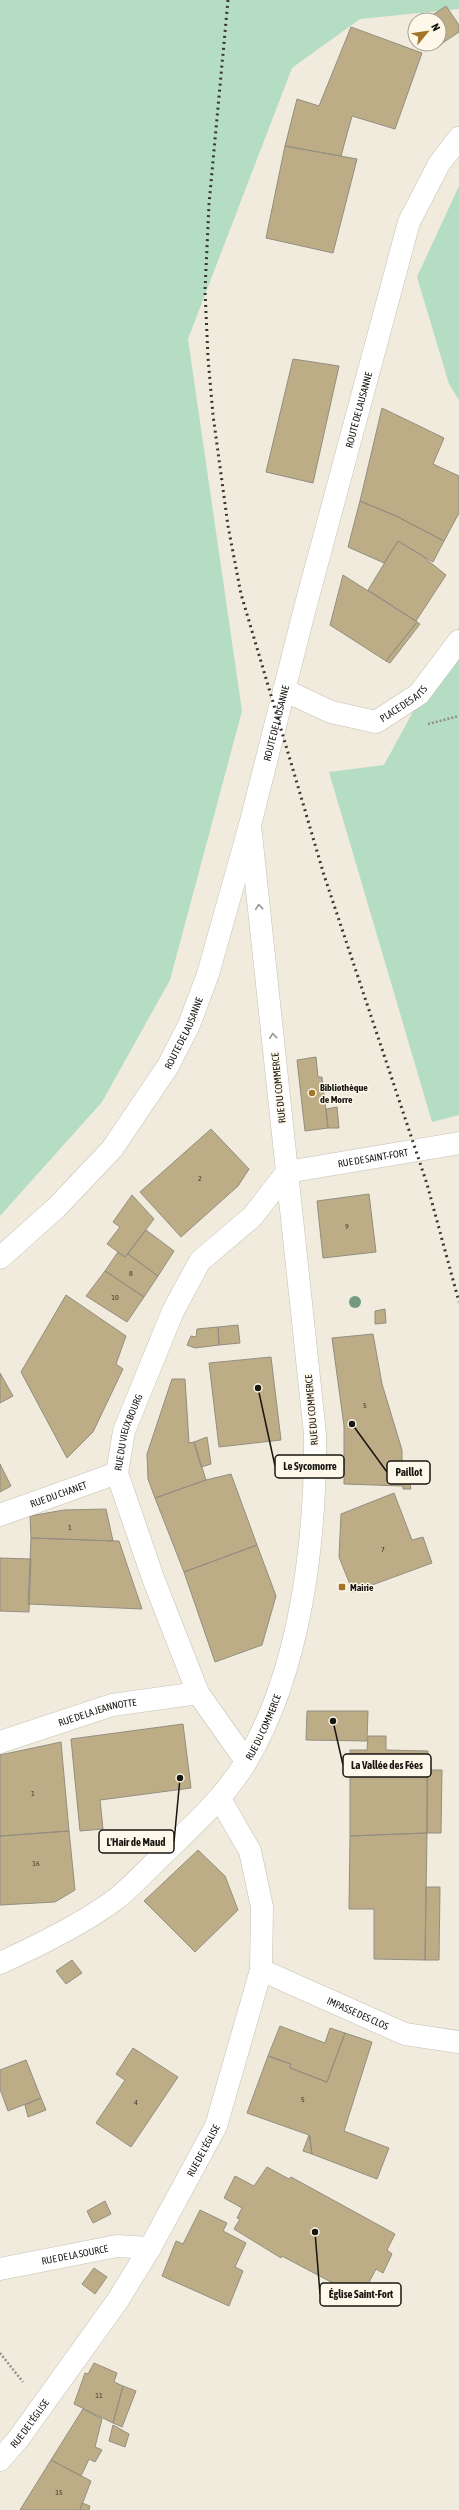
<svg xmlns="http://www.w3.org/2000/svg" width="459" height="2510" font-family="'Asap Condensed',sans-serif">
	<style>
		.green { fill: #b5ddc4 }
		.building { fill: #bdad86; stroke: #938e81 }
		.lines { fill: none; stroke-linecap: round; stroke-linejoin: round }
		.minor-casing { stroke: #c5c0b3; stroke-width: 23 }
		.major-casing { stroke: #c5c0b3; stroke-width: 23 }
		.path { stroke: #949086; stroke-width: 2.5; stroke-dasharray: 2 2; stroke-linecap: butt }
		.minor { stroke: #fff; stroke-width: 22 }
		.major { stroke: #fff; stroke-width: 22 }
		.rail { stroke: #3a3731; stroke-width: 3; stroke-dasharray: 2 4; stroke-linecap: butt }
		.tree { fill: #759a82 }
		.oneway { stroke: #979694 }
		.poi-dot { fill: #a47528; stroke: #fef8ea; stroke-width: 1.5 }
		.labels { text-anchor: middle; stroke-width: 3; stroke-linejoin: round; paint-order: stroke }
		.number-label { font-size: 8px; fill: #413c2e }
		.street-label { font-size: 10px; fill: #181611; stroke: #fef8ea }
		.poi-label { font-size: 10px; font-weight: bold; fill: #181611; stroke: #fef8ea; text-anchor: start }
		.leader { fill: none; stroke: #181611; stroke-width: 1.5 }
		.callout-dot { fill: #181611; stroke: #fef8ea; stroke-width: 1.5 }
		.callout { fill: #fef8ea; stroke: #181611; stroke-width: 1.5 }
		.callout-label { font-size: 11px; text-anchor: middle; font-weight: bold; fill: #181611 }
	</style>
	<rect width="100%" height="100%" fill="#f0ebdd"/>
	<!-- green -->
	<path class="green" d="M0 0H459V9L360 19 292 68 188 339 242 711 170 980 102 1102 0 1216Z
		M459 186V400L449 384 417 277Z
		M459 627V1115L432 1122 329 772 384 765Z"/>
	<!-- building -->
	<path class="building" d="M446 6 459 25V32L438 46 439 20H425Z
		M351 27 422 53 395 129 352 116 341 156 285 146 297 99 319 106Z
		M285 146 357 159 333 253 266 238Z
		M293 359 339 366 313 483 266 472Z
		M382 408 444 438 433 464 459 476V513L444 541 396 516 360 501Z
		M360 501 396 516 444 541 433 562 398 541 384 563 348 547Z
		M398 541 421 555 446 575 416 621 368 590Z
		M343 575 417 622 386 661 330 625Z
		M417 622 420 624 390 663 386 661Z
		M316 1057 318 1077H322L328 1128 305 1131 297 1060Z
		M337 1107 339 1128H328L326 1109Z
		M211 1129 249 1169 238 1186 181 1237 140 1192Z
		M369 1194 376 1252 323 1258 317 1201Z
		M132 1195 154 1219 125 1257 107 1244 120 1227 113 1222Z
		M146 1230 174 1251 158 1276 128 1254Z
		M118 1252 125 1257 128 1254 158 1276 144 1297 105 1271Z
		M105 1271 144 1297 127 1322 86 1296Z
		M66 1295 126 1336 116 1364 123 1369 93 1432 67 1458 21 1372Z
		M385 1309 386 1323 375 1324V1311Z
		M238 1325 240 1343 219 1345 218 1327Z
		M218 1327 219 1345 195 1348 187 1345 191 1336 196 1337 197 1329Z
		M373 1334 382 1384 402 1450V1467H407L411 1489H403V1486L344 1484V1426L332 1338Z
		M271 1357 281 1440 219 1447 209 1363Z
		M0 1373 13 1396 0 1403Z
		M172 1379H185L189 1443 194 1442 206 1480 155 1498 148 1479 147 1454Z
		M207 1437 211 1464 201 1467 194 1442Z
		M0 1464 11 1486 0 1492Z
		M231 1474 257 1545 184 1572 155 1498 206 1480Z
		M394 1493 412 1540 423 1537 432 1563 353 1592 339 1557 341 1514Z
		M106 1509 113 1541 31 1538 30 1516 64 1510Z
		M31 1538 119 1541 142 1609 28 1604Z
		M257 1545 276 1596 262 1645 215 1662 184 1572Z
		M0 1558 31 1559 29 1612 0 1611Z
		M307 1711H368L367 1741 306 1740Z
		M183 1724 191 1788 100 1800 103 1829 80 1831 71 1739Z
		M368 1736H386V1750L428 1751 427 1833 350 1836V1750H367Z
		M61 1742 69 1831 0 1836V1755Z
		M427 1770H442L441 1833H427Z
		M69 1831 75 1890 55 1902 0 1905V1836Z
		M427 1833 425 1960 374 1959V1909H349L350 1836Z
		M198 1850 225 1876 238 1910 195 1952 144 1901Z
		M426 1887H440L439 1960H425Z
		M72 1960 82 1973 66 1984 56 1971Z
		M280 2026 325 2043 330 2028 345 2033 327 2082 290 2068 291 2064 268 2056Z
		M345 2033 372 2042 344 2131 389 2148 377 2179 312 2154 309 2135 247 2113 268 2056 291 2064 290 2068 327 2082Z
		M133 2048 178 2077 131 2147 96 2123 125 2080 116 2074Z
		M26 2060 41 2098 8 2111 0 2089V2070Z
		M41 2098 46 2110 28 2117 25 2105Z
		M309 2135 310 2136 312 2154 303 2151Z
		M267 2167 289 2179 291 2177 395 2234 387 2250 392 2254 383 2273 376 2269 361 2298 282 2256 281 2258 234 2229 240 2219 237 2218 242 2208 224 2198 235 2176 254 2186Z
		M105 2201 111 2214 93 2223 87 2211Z
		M200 2210 227 2223 223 2231 246 2243 235 2267 243 2271 229 2306 162 2276 176 2241 183 2244Z
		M94 2268 107 2277 95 2294 82 2284Z
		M94 2363 117 2373 114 2382 123 2386 113 2423 74 2404 85 2373 88 2374Z
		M123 2386 136 2391 122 2427 113 2423Z
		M83 2409 102 2419 95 2447 102 2450 95 2462 89 2459 81 2476 51 2460Z
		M113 2425 129 2434 125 2447 109 2441Z
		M51 2460 91 2481 80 2510H20Z
		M82 2503 90 2506 89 2510H80Z"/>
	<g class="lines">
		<!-- minor casing -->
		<g class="minor-casing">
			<g id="minor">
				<path id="s1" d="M284 690 331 712 376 722 419 694 459 641"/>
				<path id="s2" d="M287 1172 459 1143"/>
				<path id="s3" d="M0 1515 117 1473"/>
				<path id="s4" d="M0 1742 112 1705 198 1693"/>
				<path id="s5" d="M246 1761 198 1693 153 1578 117 1473 124 1431 173 1311 200 1261 252 1217 287 1172"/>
				<path id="s6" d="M0 1963C40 1945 81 1925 116 1899 137 1882 156 1860 176 1842 202 1817 227 1793 246 1762 301 1670 316 1539 315 1434L250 825"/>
				<path id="s7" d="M261 1970 405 2034 459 2042"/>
				<path id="s8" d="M0 2269 117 2246 150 2248"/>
				<path id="s9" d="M0 2460 19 2438 118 2300 150 2248 216 2126 261 1970 262 1907 250 1851 220 1799"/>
			</g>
		</g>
		<!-- major casing -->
		<g class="major-casing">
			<g id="major">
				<path id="s10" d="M0 1258 56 1208 112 1149 168 1066 189 1025 208 974 250 825 305 608 409 222 439 164 459 138"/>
			</g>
		</g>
		<!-- path -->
		<path class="path" d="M428 724 459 716
			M0 2353 23 2382"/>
		<!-- minor -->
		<use href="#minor" class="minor"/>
		<!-- major -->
		<use href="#major" class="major"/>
		<!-- rail -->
		<path class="rail" d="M228 0 209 204 205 290 208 358 213 415 228 526 241 594 299 790 324 875 427 1184 459 1302"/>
	</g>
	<!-- trees -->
	<circle class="tree" cx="355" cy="1302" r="6"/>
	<!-- one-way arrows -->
	<defs><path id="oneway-chevron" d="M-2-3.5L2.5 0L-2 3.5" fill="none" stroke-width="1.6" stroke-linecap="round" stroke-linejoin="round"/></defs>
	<g class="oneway">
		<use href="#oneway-chevron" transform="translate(259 907) rotate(-96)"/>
		<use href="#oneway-chevron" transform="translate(273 1036) rotate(-96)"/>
	</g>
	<!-- markers -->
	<g class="poi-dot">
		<circle cx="312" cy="1093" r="4"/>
		<rect x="338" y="1583" width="8" height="8" rx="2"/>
	</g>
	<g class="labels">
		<!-- number labels -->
		<g class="number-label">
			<text x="200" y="1181">2</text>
			<text x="347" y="1229">9</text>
			<text x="131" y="1276">8</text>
			<text x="115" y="1300">10</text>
			<text x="365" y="1408">5</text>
			<text x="70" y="1530">1</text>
			<text x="383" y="1552">7</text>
			<text x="33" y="1796">1</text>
			<text x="36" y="1866">16</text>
			<text x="303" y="2102">5</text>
			<text x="136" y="2105">4</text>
			<text x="99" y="2398">11</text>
			<text x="59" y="2495">15</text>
		</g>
		<!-- street labels -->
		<g class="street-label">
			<text dy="4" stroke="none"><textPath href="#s10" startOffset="941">ROUTE DE LAUSANNE</textPath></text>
			<text dy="4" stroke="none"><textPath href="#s1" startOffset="131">PLACE DES AITS</textPath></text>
			<text dy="4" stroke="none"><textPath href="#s10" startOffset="617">ROUTE DE LAUSANNE</textPath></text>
			<text dy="4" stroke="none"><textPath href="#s10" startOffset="293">ROUTE DE LAUSANNE</textPath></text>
			<text transform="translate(278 1088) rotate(-96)" y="4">RUE DU COMMERCE</text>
			<text dy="4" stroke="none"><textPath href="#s2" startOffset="87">RUE DE SAINT-FORT</textPath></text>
			<text transform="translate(311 1410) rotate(-95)" y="4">RUE DU COMMERCE</text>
			<text dy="4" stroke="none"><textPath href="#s5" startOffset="360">RUE DU VIEUX BOURG</textPath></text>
			<text dy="4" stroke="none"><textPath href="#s3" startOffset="62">RUE DU CHANET</textPath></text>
			<text dy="4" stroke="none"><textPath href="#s4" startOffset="102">RUE DE LA JEANNOTTE</textPath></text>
			<text dy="4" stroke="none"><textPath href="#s6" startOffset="361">RUE DU COMMERCE</textPath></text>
			<text dy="4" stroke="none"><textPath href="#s7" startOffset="106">IMPASSE DES CLOS</textPath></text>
			<text dy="4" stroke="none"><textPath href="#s9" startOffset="371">RUE DE L'ÉGLISE</textPath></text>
			<text dy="4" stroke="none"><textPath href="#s8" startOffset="76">RUE DE LA SOURCE</textPath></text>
			<text dy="4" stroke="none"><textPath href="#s9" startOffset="47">RUE DE L'ÉGLISE</textPath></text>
		</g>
		<!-- poi labels -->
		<g class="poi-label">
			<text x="320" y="1091">Bibliothèque<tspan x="320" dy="12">de Morre</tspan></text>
			<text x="350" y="1591">Mairie</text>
		</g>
	</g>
	<!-- callouts -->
	<path class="leader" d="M258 1388L275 1466M352 1424L387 1472M333 1721L343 1765M180 1778L174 1842M315 2232L320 2294"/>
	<g class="callout-dot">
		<circle cx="258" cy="1388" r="4"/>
		<circle cx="352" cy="1424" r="4"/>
		<circle cx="333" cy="1721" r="4"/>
		<circle cx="180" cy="1778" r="4"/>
		<circle cx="315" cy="2232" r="4"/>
	</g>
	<g class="callout">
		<rect x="275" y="1455" width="69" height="23" rx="4"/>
		<rect x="387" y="1461" width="43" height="23" rx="4"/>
		<rect x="343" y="1754" width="88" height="23" rx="4"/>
		<rect x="99" y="1830" width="75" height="23" rx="4"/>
		<rect x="320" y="2283" width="81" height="23" rx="4"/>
	</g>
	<g class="callout-label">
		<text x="310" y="1470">Le Sycomorre</text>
		<text x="409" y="1476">Paillot</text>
		<text x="387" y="1769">La Vallée des Fées</text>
		<text x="136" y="1846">L'Hair de Maud</text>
		<text x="361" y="2298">Église Saint-Fort</text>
	</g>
	<!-- north arrow -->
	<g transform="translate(427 32) rotate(61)"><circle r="19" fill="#fef8ea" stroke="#a29e93"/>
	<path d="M0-3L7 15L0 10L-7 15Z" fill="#a47528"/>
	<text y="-6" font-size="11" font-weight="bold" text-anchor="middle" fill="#181611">N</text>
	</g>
</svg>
